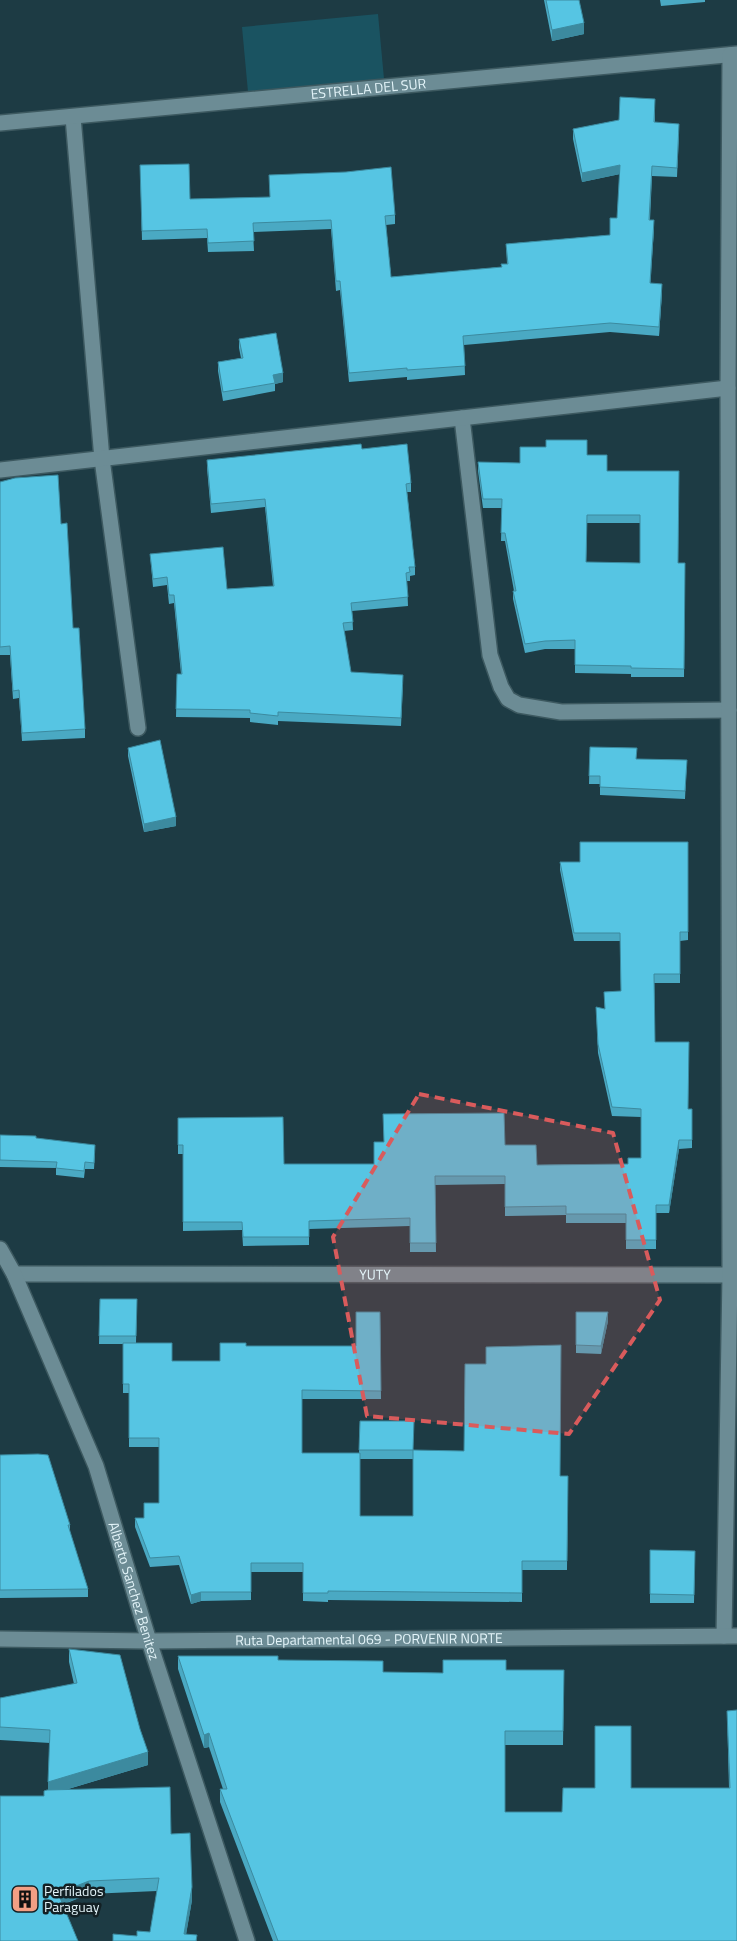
<svg xmlns="http://www.w3.org/2000/svg" width="737" height="1941" font-family="'Titillium Web',sans-serif">
	<style>
		.green { fill: #1a5361 }
		.lines { fill: none; stroke-linecap: round; stroke-linejoin: round }
		.street-casing { stroke: #3d5960; stroke-width: 18 }
		.secondary-casing { stroke: #3d5960; stroke-width: 18 }
		.street { stroke: #6c8c95; stroke-width: 15 }
		.secondary { stroke: #6c8c95; stroke-width: 15 }
		.wall { fill: #4aa9c3; fill-rule: evenodd }
		.shaded-wall { fill: #3c8a9f }
		.building { fill: #56c5e3; stroke: #3c8a9f; fill-rule: evenodd }
		.marked { fill: #d95b5c; fill-opacity: 0.2; stroke: #d95b5c; stroke-width: 4; stroke-dasharray: 10 6; stroke-linejoin: round }
		.labels { text-anchor: middle; stroke-width: 5; stroke-linejoin: round; paint-order: stroke }
		.street-label { font-size: 14px; fill: #e3f4f9; stroke: #132024 }
		.poi-label { font-size: 14px; fill: #e3f4f9; stroke: #132024; text-anchor: start }
	</style>
	<rect width="100%" height="100%" fill="#1d3b44"/>
	<!-- green -->
	<path class="green" d="M378 14 384 79 248 92 242 27Z"/>
	<g class="lines">
		<!-- street casing -->
		<g class="street-casing">
			<g id="street">
				<path d="M73 117 102 459 138 728"/>
				<path id="s1" d="M0 123 737 54"/>
				<path d="M462 418 490 655 501 687 508 699 519 705 561 712 729 710"/>
				<path d="M0 470 728 388"/>
				<path id="s2" d="M14 1274 737 1275"/>
				<path d="M724 1636 730 1275 728 388 730 55"/>
			</g>
		</g>
		<!-- secondary casing -->
		<g class="secondary-casing">
			<g id="secondary">
				<path id="s3" d="M0 1249 14 1274 96 1466 149 1641 247 1941"/>
				<path id="s4" d="M0 1639 149 1641 737 1636"/>
			</g>
		</g>
		<!-- street -->
		<use href="#street" class="street"/>
		<!-- secondary -->
		<use href="#secondary" class="secondary"/>
	</g>
	<!-- wall -->
	<path class="wall" d="M544 0H579L584 34 552 41Z
		M660 0H705V2L661 6Z
		M655 108V122L679 133 677 177 652 176 650 220 654 229 650 283 662 293 659 336 610 332 464 345 465 375 407 380V377L349 382 340 290 336 291 331 229 253 232 254 251 208 252 207 238 142 240 140 165 190 199 395 215V224L386 225 391 277 501 267 507 264 506 244 610 235 617 218 620 174 582 182 573 139V129L619 120Z
		M239 339 283 382 275 384V391L223 401 218 371V362L241 358 239 348Z
		M362 449 411 483V492H407L415 567V575L410 576V581H407L408 606 352 611 353 630 344 631 351 672 403 683 401 726 278 721V725L250 722V718L176 717 177 674H181L174 603 169 604 167 585 153 587 150 554 227 589 273 586 265 507 211 513 207 468V460Z
		M587 455 607 471 678 563H685L684 677H631V674L575 673V649H545L525 653 513 599V591H514L505 541H501L502 508H483L478 471V462L520 463ZM587 523H640V563L586 562Z
		M0 482 61 524 73 628 85 729V738L22 741 19 698 13 699 10 655H0Z
		M590 747 637 759 687 760 685 799 600 795V784H589Z
		M128 748 176 826 144 832 128 756Z
		M688 842V940L680 941V983H654L655 1042 688 1109H692V1148L679 1149 669 1213H656V1249H626V1223H566V1215L505 1216V1184L435 1185 436 1252H410V1226L309 1229V1245L243 1246 242 1230 183 1231V1154H178V1118L284 1164H374L505 1145 537 1165 628 1164 641 1158V1117L612 1116 598 1053 596 1007 605 1009 604 992 621 991 620 941H574L560 870V862H580Z
		M0 1135 36 1138 95 1152 94 1169H85L84 1178 56 1175V1168L0 1167Z
		M100 1299H137L136 1343 172 1361H220L246 1346H356L380 1312 381 1399H302V1453H359L360 1421 414 1450 560 1476H568L567 1570H522V1602L328 1600V1602L303 1601V1572H251V1600L201 1601 191 1604 179 1565 150 1567 135 1527V1518H144L159 1503V1447H129V1393H123V1344H99ZM360 1459H413V1516H360Z
		M576 1312 608 1321 601 1354 576 1353Z
		M0 1455 70 1525V1532L88 1589V1597L0 1598Z
		M650 1550 695 1551 694 1603H650Z
		M69 1649 148 1765 65 1790 171 1834 192 1900 186 1934 197 1941 137 1936 150 1932 157 1891 89 1894 62 1905 0 1941 44 1796 48 1790 50 1743 0 1740V1698L74 1684 69 1662Z
		M178 1656 278 1660 383 1672 443 1673 506 1670H564L563 1745H505V1812H562L631 1788H729L727 1711 737 1941H273L220 1802V1789H223L209 1747 204 1748 178 1669Z"/>
	<!-- shaded-wall -->
	<path class="shaded-wall" d="M584 23V34L552 41V30Z
		M620 165V174L582 182V173Z
		M654 220V229L650 292V283Z
		M662 284V293L659 336V327Z
		M283 373V382L275 384 273 375Z
		M176 817V826L144 832V824Z
		M679 1140V1149L669 1213V1205Z
		M608 1312V1321L601 1354V1346Z
		M201 1592V1601L191 1604V1595Z
		M209 1733V1747L204 1748V1735Z
		M148 1752V1765L48 1795V1782Z
		M89 1881V1894L58 1906V1893Z
		M192 1887V1900L185 1941 184 1934Z"/>
	<!-- building -->
	<path class="building" d="M546 0H579L584 23 552 30Z
		M620 97 655 99 654 122 679 124 677 168 652 166 649 220H654L650 283 662 284 659 327 610 323 463 336 465 366 407 370V368L349 373 340 281H336L331 220 253 223 254 241 208 243 207 229 142 231 140 165 189 164 190 199 270 197 269 175 346 172 391 167 395 215 385 216 391 277 502 267 501 264H508L506 244 610 235V218H617L620 165 582 173 573 129 619 120Z
		M276 333 283 373 273 375 275 383 223 392 218 362 243 358 239 339Z
		M546 440H587V455H607V471H679L678 563H685L684 669 631 668V666L575 665V640L545 641 525 644 513 591H516L505 533H501L502 499H483L478 462 520 463V447H546ZM587 515H640V563L586 562Z
		M361 444 362 449 407 444 411 483 406 484 415 567H409L410 572 406 573 408 597 351 603 353 622 343 623 351 672 403 675 401 718 278 712V716L250 713V710L176 709 177 674H182L174 595H169L167 577 153 579 150 554 223 547 227 589 274 586 265 499 211 504 207 460Z
		M58 475 61 524 67 523 73 628H79L85 729 22 733 19 690 13 691 10 646 0 647V482L15 478Z
		M160 740 176 817 144 824 128 748Z
		M590 747 637 748 636 759 687 760 685 791 600 787V776H589Z
		M580 842H688V932H680V974H654L655 1042H689L688 1109H692V1140H679L669 1205H656V1240H626V1214H566V1206L505 1207V1176H435L436 1243H410V1218L309 1221V1237H243L242 1222H183V1145H178V1118L283 1117 284 1164H374V1142H384L383 1114 504 1113 505 1145H536L537 1165 628 1164V1158H641V1109L612 1107 598 1044 596 1007 605 1009 604 992 621 991 620 933H574L560 862H580Z
		M0 1135 36 1136V1138L95 1145 94 1163 85 1162 84 1171 56 1168 57 1162 0 1160Z
		M100 1299H137L136 1336H99Z
		M356 1312H380L381 1391 302 1390V1453H360V1516H413V1450L464 1451 465 1364H486V1347L561 1345 560 1476H568L567 1561H522V1593L328 1591V1593H303V1563H251V1592H201L191 1595 179 1556 150 1558 135 1518H144V1503H159V1438H129V1384H123V1343H172V1361H220V1343H246V1346H356Z
		M576 1312H608L601 1346 576 1345Z
		M360 1421H414L413 1450H359Z
		M38 1454 48 1455 70 1525H68L88 1589 0 1590V1455Z
		M650 1550 695 1551 694 1595 650 1594Z
		M69 1649 120 1655 140 1729 148 1752 48 1782 50 1730 0 1727V1698L77 1683Z
		M178 1656H278V1660L383 1661V1672L443 1673V1660H506V1670H564L563 1731H505V1812H562L563 1788H595V1726H631V1788H730L727 1711 737 1710V1941H278L220 1789H227L209 1733 204 1735Z
		M170 1787 171 1834 190 1833 192 1887 184 1934 197 1935 196 1941H113V1934L137 1936V1931L150 1932 159 1878 89 1881 58 1893 78 1941H0V1796H44V1791L47 1790Z"/>
	<!-- marked area -->
	<path class="marked" d="M419 1094 613 1133 660 1300 569 1434 367 1416 333 1237Z"/>
	<!-- icons -->
	<defs>
		<g id="building-square" transform="scale(1.4375)"><rect x="-9" y="-9" width="18" height="18" rx="4" fill="#f39f84" stroke="#132024"/><path d="M-4-6H4V6H1V3H-1V6H-4ZM-2.5-4.3h1.7v1.8h-1.7ZM.8-4.3h1.7v1.8H.8ZM-2.5-1h1.7V.8h-1.7ZM.8-1h1.7V.8H.8Z" fill="#111"/></g>
	</defs>
	<g fill-rule="evenodd">
		<use href="#building-square" x="25" y="1899"/>
	</g>
	<g class="labels">
		<!-- street labels -->
		<g class="street-label">
			<text dy="5" stroke="none"><textPath href="#s1" startOffset="370">ESTRELLA DEL SUR</textPath></text>
			<text dy="5" stroke="none"><textPath href="#s2" startOffset="361">YUTY</textPath></text>
			<text dy="5" stroke="none"><textPath href="#s3" startOffset="368">Alberto Sanchez Benitez</textPath></text>
			<text dy="5" stroke="none"><textPath href="#s4" startOffset="369">Ruta Departamental 069 - PORVENIR NORTE</textPath></text>
		</g>
		<!-- poi labels -->
		<g class="poi-label">
			<text x="44" y="1896">Perfilados<tspan x="44" dy="16">Paraguay</tspan></text>
		</g>
	</g>
</svg>
